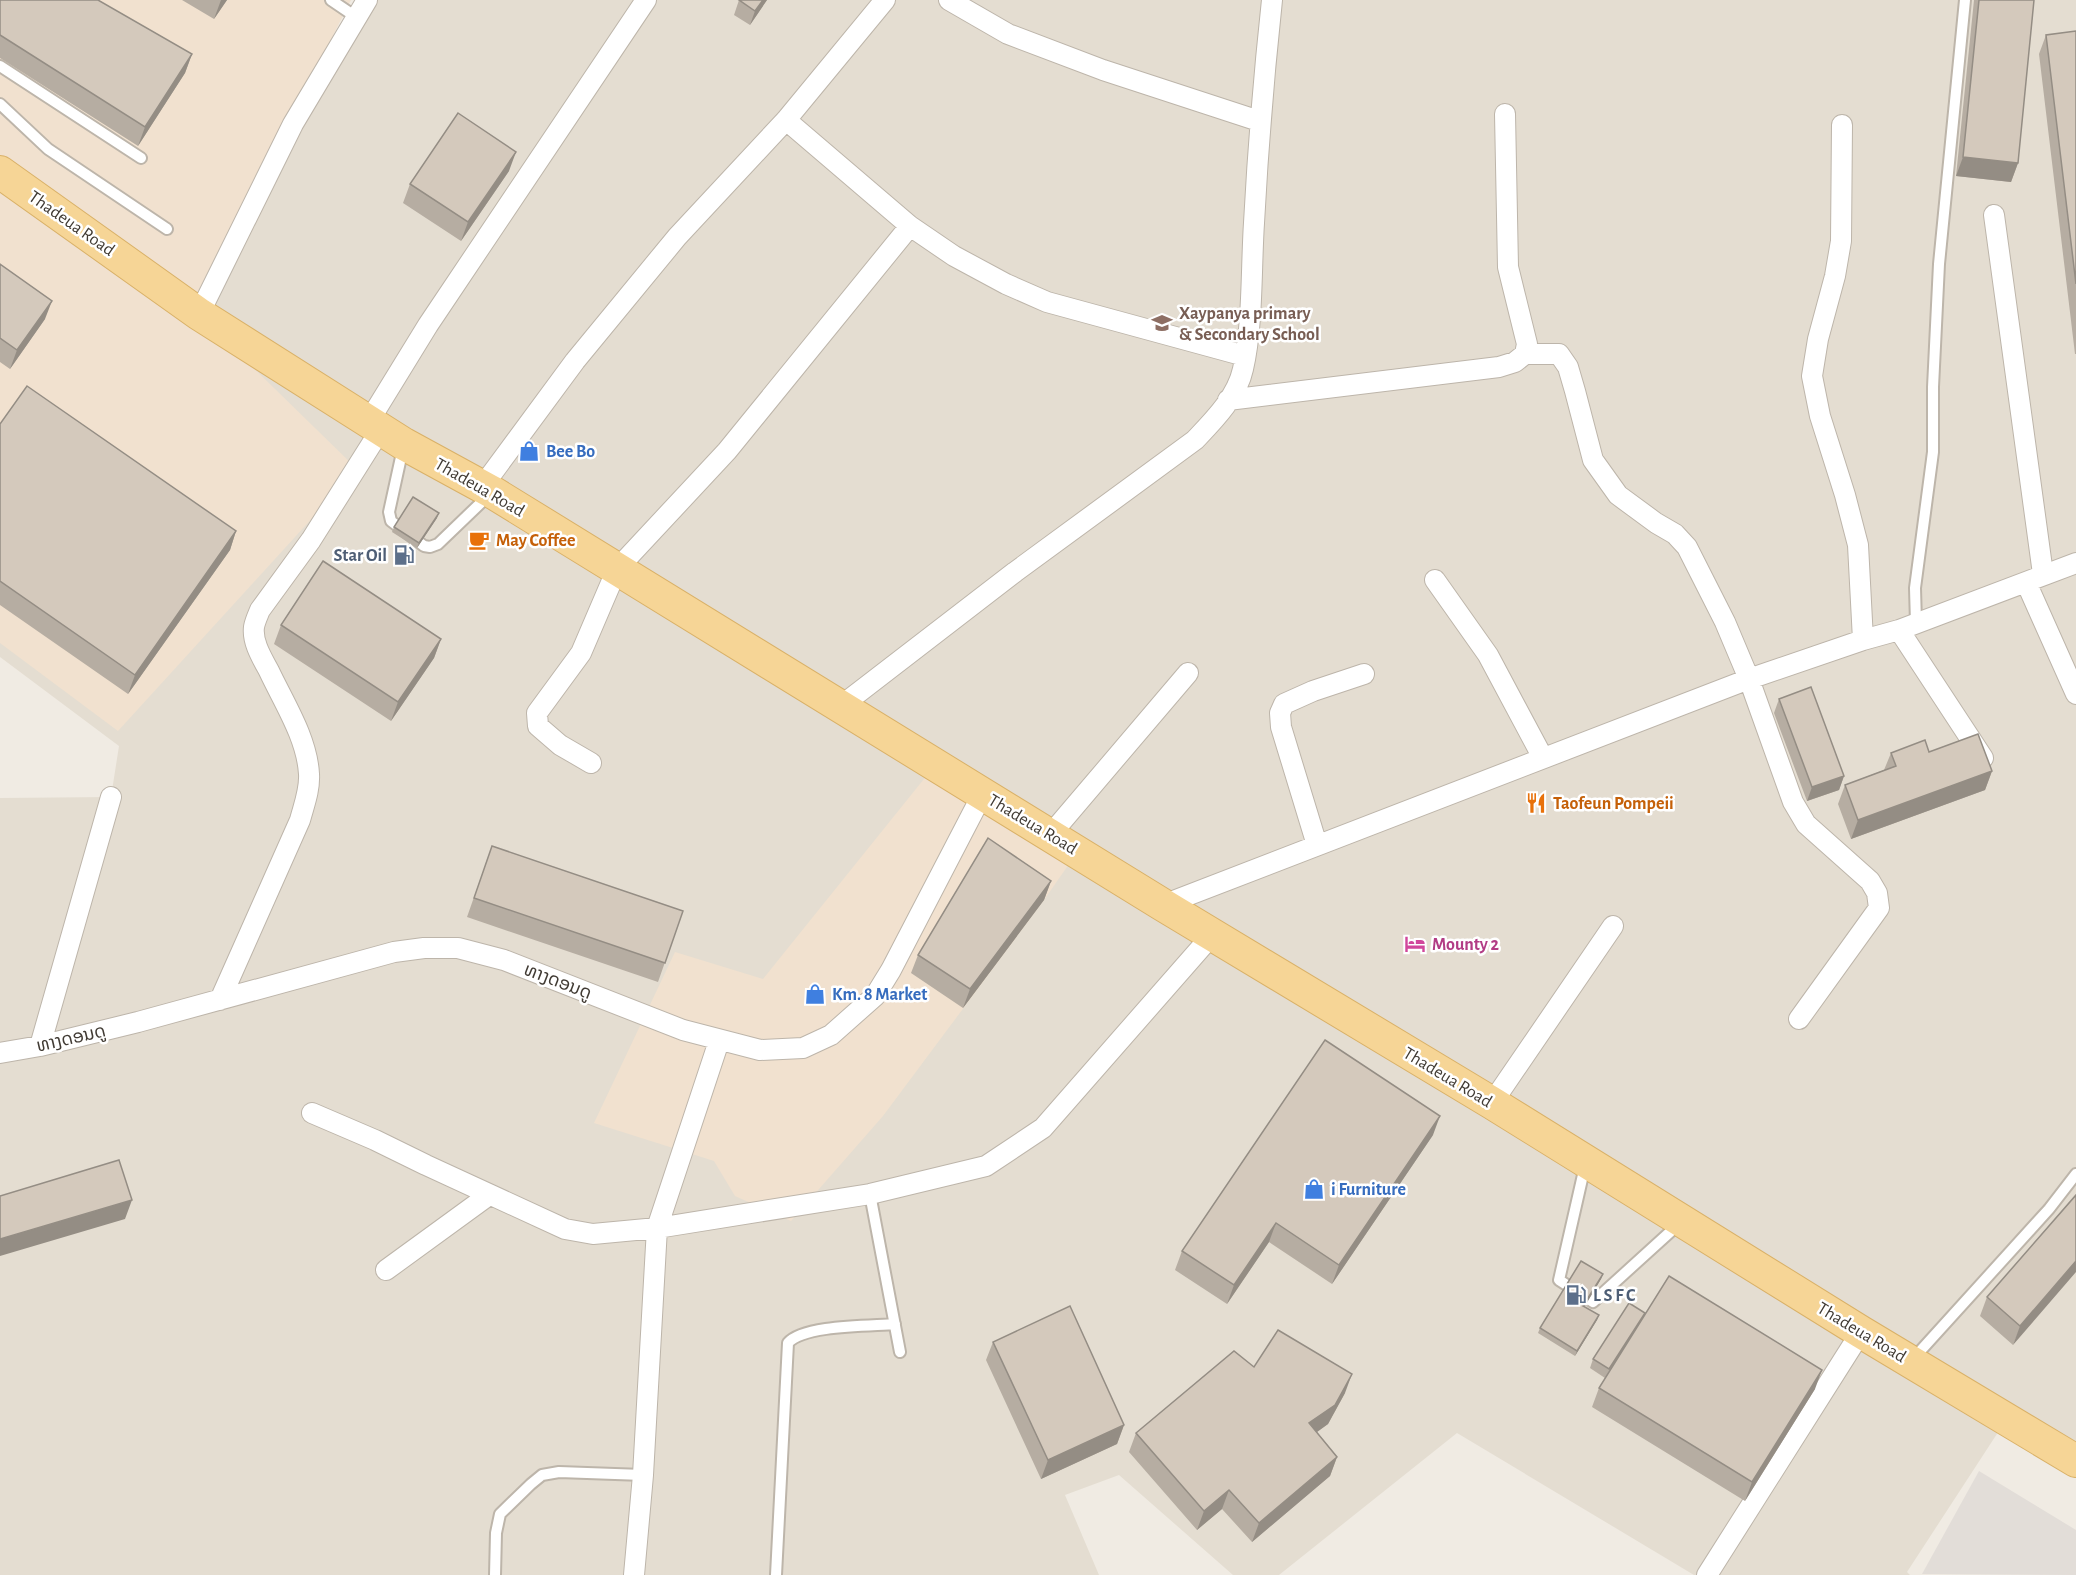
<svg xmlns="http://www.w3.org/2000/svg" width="2076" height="1575" font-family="'Alegreya Sans','Noto Sans Lao',sans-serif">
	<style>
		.residential { fill: #e4ddd1 }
		.commercial { fill: #f1e1cf }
		.industrial { fill: #e2ddd8 }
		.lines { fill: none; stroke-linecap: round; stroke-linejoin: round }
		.lane-casing { stroke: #bdb5aa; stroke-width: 14 }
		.street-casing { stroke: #bdb5aa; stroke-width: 22 }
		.primary-casing { stroke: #d9b168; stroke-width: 34 }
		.lane { stroke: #fff; stroke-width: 10 }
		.street { stroke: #fff; stroke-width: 20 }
		.primary { stroke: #f6d596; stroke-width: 32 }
		.wall { fill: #b6ada2 }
		.shaded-wall { fill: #948d84 }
		.building { fill: #d4c9bc; stroke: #948d84; stroke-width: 1.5 }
		.labels { text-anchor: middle; stroke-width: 5; stroke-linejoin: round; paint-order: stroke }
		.street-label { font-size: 18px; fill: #413b34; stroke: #fff }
		.education-label { font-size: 18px; font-weight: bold; fill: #785e54; stroke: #fff; text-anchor: start }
		.shop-label { font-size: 18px; font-weight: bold; fill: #366cbe; stroke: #fff; text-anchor: start }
		.food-label { font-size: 18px; font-weight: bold; fill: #c56008; stroke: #fff; text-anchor: start }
		.service-label { font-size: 18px; font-weight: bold; fill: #4e5e75; stroke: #fff; text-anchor: end }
		.hotel-label { font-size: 18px; font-weight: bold; fill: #b23c85; stroke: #fff; text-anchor: start }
	</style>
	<rect width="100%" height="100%" fill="#f0ebe3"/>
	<!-- residential -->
	<path class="residential" d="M368 0H2076V1461L2006 1420 1907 1572 1910 1575H1694L1457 1433 1279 1575H1233L1119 1475 1065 1495 1099 1575H0V798L111 797 119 746 0 657V172L194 309Z"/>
	<!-- commercial -->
	<path class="commercial" d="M0 0H351L194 310 357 469 118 731 0 643Z
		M936 764 1078 851 1044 900 883 1116 791 1221 735 1196 714 1161 594 1123 675 952 763 979Z"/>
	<!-- industrial -->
	<path class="industrial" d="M1979 1471 2076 1530V1575L1922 1574Z"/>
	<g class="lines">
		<!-- lane casing -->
		<g class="lane-casing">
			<path id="lane" d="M331 0 356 17
				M0 66 141 158
				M0 104 48 149 167 229
				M403 448 389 512 391 521 424 546 430 547 438 544 490 494
				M1916 623 1915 588 1933 452V387L1939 264 1965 0
				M1585 1166 1559 1280 1593 1302 1680 1223
				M870 1194 900 1352
				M1913 1359 2049 1209 2076 1174
				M495 1575 496 1533 500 1514 531 1484 542 1475 559 1472 643 1475
				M776 1575 788 1343C803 1325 869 1326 895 1324"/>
		</g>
		<!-- street casing -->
		<g class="street-casing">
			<path id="street" d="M949 0 1008 34 1103 70 1259 121
				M1505 114 1508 267 1527 344 1525 354
				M786 120 910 226 954 256 1006 284 1047 302 1245 356
				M1842 125 1841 241 1835 276 1818 339 1812 376 1820 416 1845 495 1858 545 1863 640
				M1994 215 2043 574
				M199 314 293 124 367 0
				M1228 400 1499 367 1515 362 1525 354H1559L1568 367 1575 391 1593 460 1618 495 1656 523 1675 534 1687 547 1725 622 1749 679 1793 802 1806 824 1870 881 1877 893 1879 908 1799 1019
				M369 421 428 325 646 0
				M482 487 575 361 677 237 786 120 885 0
				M1435 580 1488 655 1543 758
				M2026 582 2076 694
				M1899 630 1983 758
				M841 706 1015 572 1195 440C1214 420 1237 397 1243 369 1253 326 1251 268 1254 223 1258 148 1264 74 1272 0
				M591 763 560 745 538 726 537 713 581 653 617 569 727 451 910 226
				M1051 834 1188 673
				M1317 845 1281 727 1280 713 1284 704 1313 691 1364 674
				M1163 905 1749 679 1863 640 1899 630 2076 563
				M220 1000 300 820C304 805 310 790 309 774 307 738 284 703 269 671 262 658 252 642 254 627 255 621 258 615 260 610L311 540 381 429
				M40 1046 111 797
				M0 1053 40 1046 138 1022 394 952 424 948H458L504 960 683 1030 760 1050 803 1048 831 1035 875 996 891 970 983 793
				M1492 1103 1613 926
				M312 1113 375 1140 426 1165 565 1229 593 1234 657 1228 870 1194 986 1166 1043 1128 1213 934
				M386 1270 489 1195
				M634 1575 643 1475 657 1228 719 1041
				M1707 1575 1861 1332"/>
		</g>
		<!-- primary casing -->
		<g class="primary-casing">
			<path id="primary" d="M0 172 199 314 404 444 492 492 1163 905 1492 1103 1861 1332 2076 1461"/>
		</g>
		<!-- lane -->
		<use href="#lane" class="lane"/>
		<!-- street -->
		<use href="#street" class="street"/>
		<!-- primary -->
		<use href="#primary" class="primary"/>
	</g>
	<!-- wall -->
	<path class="wall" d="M0 0 192 54 185 73 138 146 0 58Z
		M182 0H227L214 19Z
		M739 0H767L750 25 734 15Z
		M1974 0H2034L2018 163 2011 182 1956 176Z
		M2076 31V354H2075L2039 54 2046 35Z
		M509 171 461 241 403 203 410 184Z
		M0 264 45 319 10 369 0 362Z
		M0 424 236 531 230 550 128 694 0 605Z
		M437 518 417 548 392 532 394 527Z
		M281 625 441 639 434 658 391 721 274 644Z
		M1779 699 1844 776 1839 790 1807 801 1774 713Z
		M1929 752 1992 771 1985 790 1851 839 1838 804 1845 785 1884 770 1891 753Z
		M492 846 683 911 658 982 467 917Z
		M1051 881 1044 900 963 1008 911 973 918 955Z
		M1433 1135 1332 1284 1269 1242 1227 1304 1175 1270 1182 1251Z
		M2076 1195 2013 1345 1980 1316 1987 1297Z
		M1603 1274 1601 1279 1584 1307 1599 1315 1597 1320 1575 1356 1538 1333 1540 1328Z
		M1645 1313 1815 1389 1745 1501 1592 1407 1599 1388 1605 1378 1590 1368 1593 1359Z
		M993 1342 1124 1425 1117 1444 1041 1479 986 1360Z
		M1254 1367 1345 1393 1328 1424 1317 1432 1337 1457 1330 1476 1252 1542 1222 1509 1197 1530 1129 1452 1136 1433Z"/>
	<!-- shaded-wall -->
	<path class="shaded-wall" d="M221 0H227L214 19Z
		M763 0H767L750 25 755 11Z
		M192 54 185 73 138 146 145 127Z
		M516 152 509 171 461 241 468 222Z
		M1963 157 2018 163 2011 182 1956 176Z
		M52 301 45 319 10 369 17 350Z
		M439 513 437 518 417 548 419 543Z
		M236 531 230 550 128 694 135 675Z
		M441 639 434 658 391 721 398 702Z
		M1992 771 1985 790 1851 839 1858 820Z
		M1844 776 1839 790 1807 801 1812 787Z
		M1051 881 1044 900 963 1008 970 989Z
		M1440 1116 1433 1135 1332 1284 1339 1265Z
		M132 1200 125 1219 0 1256V1239Z
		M1276 1223 1269 1242 1227 1304 1234 1285Z
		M2076 1261V1272L2013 1345 2020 1326Z
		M1603 1274 1601 1279 1582 1311 1583 1306Z
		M1599 1315 1597 1320 1575 1356 1577 1351Z
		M1822 1370 1815 1389 1745 1501 1752 1482Z
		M1352 1374 1345 1393 1328 1424 1303 1442 1309 1423Z
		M1124 1425 1117 1444 1041 1479 1048 1460Z
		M1337 1457 1330 1476 1252 1542 1259 1523Z
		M1229 1490 1222 1509 1197 1530 1204 1511Z"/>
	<!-- building -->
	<path class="building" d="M0 0H98L192 54 145 127 0 35Z
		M739 0H763L755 11Z
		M1979 0H2034L2018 163 1963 157Z
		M2076 31V284L2046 35Z
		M458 113 516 152 468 222 410 184Z
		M0 264 52 301 17 350 0 338Z
		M27 386 236 531 135 675 0 581V424Z
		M413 497 439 513 419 543 394 527Z
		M323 561 441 639 398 702 281 625Z
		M1811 687 1844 776 1812 787 1779 699Z
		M1978 734 1992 771 1858 820 1845 785 1896 766 1891 753 1925 740 1929 752Z
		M988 838 1051 881 970 989 918 955Z
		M492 846 683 911 665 963 474 898Z
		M1325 1040 1440 1116 1339 1265 1276 1223 1234 1285 1182 1251Z
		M119 1160 132 1200 0 1239V1196Z
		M2076 1195V1261L2020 1326 1987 1297Z
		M1581 1261 1603 1274 1583 1306 1599 1315 1577 1351 1540 1328Z
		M1669 1276 1822 1370 1752 1482 1599 1388Z
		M1629 1303 1645 1313 1609 1369 1593 1359Z
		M1070 1306 1124 1425 1048 1460 993 1342Z
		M1278 1330 1352 1374 1335 1405 1309 1423 1337 1457 1259 1523 1229 1490 1204 1511 1136 1433 1234 1351 1254 1367Z"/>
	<!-- icons -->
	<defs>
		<g id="school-bare" transform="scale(1.62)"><path d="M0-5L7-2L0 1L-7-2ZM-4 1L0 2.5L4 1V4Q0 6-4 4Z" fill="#8d6e63" stroke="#fff" stroke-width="2.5" paint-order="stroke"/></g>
		<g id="shop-bare" transform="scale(1.62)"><path d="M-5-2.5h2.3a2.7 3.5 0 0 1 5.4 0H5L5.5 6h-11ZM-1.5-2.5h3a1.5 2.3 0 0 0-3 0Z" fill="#3f7fe0" stroke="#fff" stroke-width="2.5" paint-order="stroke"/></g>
		<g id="cafe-bare" transform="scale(1.62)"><path d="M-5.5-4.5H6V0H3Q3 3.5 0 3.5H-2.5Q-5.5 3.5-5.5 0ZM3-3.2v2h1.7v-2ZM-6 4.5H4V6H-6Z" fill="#e8710a" stroke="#fff" stroke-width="2.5" paint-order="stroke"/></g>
		<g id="fuel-bare" transform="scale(1.62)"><path d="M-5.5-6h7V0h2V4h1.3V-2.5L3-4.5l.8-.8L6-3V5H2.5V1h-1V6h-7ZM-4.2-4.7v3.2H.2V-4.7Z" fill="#5c6f8a" stroke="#fff" stroke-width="2.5" paint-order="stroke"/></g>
		<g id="restaurant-bare" transform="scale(1.62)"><path d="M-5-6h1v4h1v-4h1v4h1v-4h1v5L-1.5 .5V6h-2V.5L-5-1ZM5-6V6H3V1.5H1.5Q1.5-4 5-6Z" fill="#e8710a" stroke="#fff" stroke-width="2.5" paint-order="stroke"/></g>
		<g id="hotel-bare" transform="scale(1.62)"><path d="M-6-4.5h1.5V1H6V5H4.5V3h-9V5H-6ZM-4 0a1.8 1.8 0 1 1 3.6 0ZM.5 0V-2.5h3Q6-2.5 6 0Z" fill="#d1479c" stroke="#fff" stroke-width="2.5" paint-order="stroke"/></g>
	</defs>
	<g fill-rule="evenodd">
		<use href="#school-bare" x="1162" y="323"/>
		<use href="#shop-bare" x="529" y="451"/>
		<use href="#cafe-bare" x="479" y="540"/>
		<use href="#fuel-bare" x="404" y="555"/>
		<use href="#restaurant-bare" x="1536" y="803"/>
		<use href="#hotel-bare" x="1415" y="944"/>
		<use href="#shop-bare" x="815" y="994"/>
		<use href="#shop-bare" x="1314" y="1189"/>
		<use href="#fuel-bare" x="1576" y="1295"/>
	</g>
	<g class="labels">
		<!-- street labels -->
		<g class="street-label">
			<text transform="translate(72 223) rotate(35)" y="6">Thadeua Road</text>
			<text transform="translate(480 487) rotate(30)" y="6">Thadeua Road</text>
			<text transform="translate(1033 824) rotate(31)" y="6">Thadeua Road</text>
			<text transform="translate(558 981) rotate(21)" y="6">ທາງດອນດູ</text>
			<text transform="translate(71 1038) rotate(-13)" y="6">ທາງດອນດູ</text>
			<text transform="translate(1448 1077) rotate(31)" y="6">Thadeua Road</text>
			<text transform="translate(1862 1332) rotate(31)" y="6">Thadeua Road</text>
		</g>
		<!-- education labels -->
		<g class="education-label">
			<text x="1179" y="319">Xaypanya primary<tspan x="1179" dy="21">&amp; Secondary School</tspan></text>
		</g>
		<!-- shop labels -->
		<g class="shop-label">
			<text x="546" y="457">Bee Bo</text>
			<text x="832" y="1000">Km. 8 Market</text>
			<text x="1331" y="1195">i Furniture</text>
		</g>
		<!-- food labels -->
		<g class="food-label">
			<text x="496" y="546">May Coffee</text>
			<text x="1553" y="809">Taofeun Pompeii</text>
		</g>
		<!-- service labels -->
		<g class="service-label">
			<text x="387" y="561">Star Oil</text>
			<text x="1593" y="1301" text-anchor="start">L S F C</text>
		</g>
		<!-- hotel labels -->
		<g class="hotel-label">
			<text x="1432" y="950">Mounty 2</text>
		</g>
	</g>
</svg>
